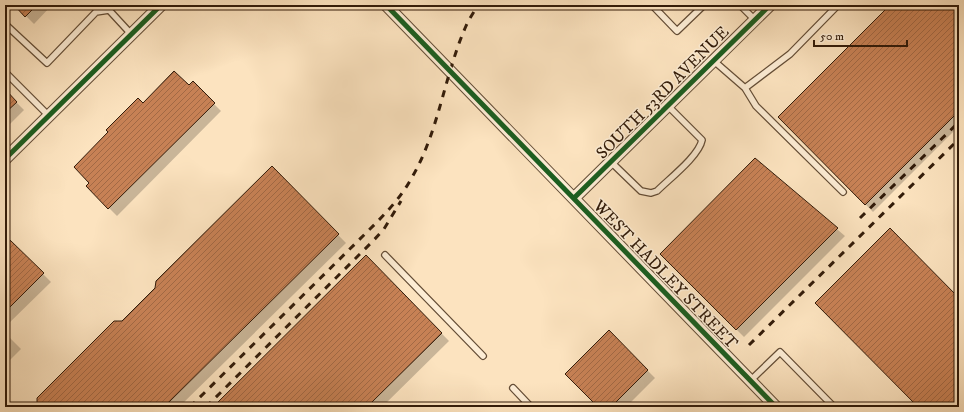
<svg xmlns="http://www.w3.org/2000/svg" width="964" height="412" font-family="'IM FELL DW Pica',serif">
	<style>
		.shadow { fill: #0003 }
		.building { fill: url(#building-hatch); stroke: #321b09 }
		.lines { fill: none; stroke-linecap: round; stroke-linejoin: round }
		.service-casing { stroke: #644d36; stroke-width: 8 }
		.minor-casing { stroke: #644d36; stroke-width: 13 }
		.service { stroke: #fdedd5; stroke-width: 5.5 }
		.minor { stroke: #fdedd5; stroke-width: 11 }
		.rail { stroke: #321b09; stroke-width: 3; stroke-dasharray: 7 7; stroke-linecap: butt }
		.cycleway-casing { stroke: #fdedd5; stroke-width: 8 }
		.cycleway { stroke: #1b5e20; stroke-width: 5 }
		.labels { text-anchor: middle; stroke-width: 3; stroke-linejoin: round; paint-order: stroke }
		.street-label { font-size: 17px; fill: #321b09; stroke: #fdedd5 }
	</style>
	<defs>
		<pattern id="building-hatch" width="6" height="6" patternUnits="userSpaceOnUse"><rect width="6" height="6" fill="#c78155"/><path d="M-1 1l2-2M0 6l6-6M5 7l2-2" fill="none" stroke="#a26945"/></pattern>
	</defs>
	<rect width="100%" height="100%" fill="#fce3bf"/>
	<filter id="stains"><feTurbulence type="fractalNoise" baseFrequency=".005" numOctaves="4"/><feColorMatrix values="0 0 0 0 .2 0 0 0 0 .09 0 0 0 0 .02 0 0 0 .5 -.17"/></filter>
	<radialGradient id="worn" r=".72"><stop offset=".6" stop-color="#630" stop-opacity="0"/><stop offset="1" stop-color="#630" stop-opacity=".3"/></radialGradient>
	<!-- shadow -->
	<path class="shadow" d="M15 5H52L34 24Z
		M891 5H959V126L873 212 779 117Z
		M193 83 221 111 117 216 87 186 143 104 189 87Z
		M5 91 24 110 5 129Z
		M755 159 845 236 744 337 661 254Z
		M272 168 346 243 179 407H36L122 322Z
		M10 241 51 282 5 327V247Z
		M366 257 449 341 382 407H214Z
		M609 332 655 378 626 407H599Z
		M5 333 21 349 5 365Z"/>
	<!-- building -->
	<path class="building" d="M14 5H37L25 17Z
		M890 5H959V111L865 205 778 117Z
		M174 71 189 85 193 81 215 103 108 209 86 186 89 183 74 167 108 132 106 130 138 98 143 103Z
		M5 89 17 102 5 113Z
		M755 158 838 228 736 330 660 254Z
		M272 166 339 234 164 407H37V398L114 321H122L155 288 156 281Z
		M890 228 959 298V407H918L815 303Z
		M10 240 44 273 5 312V245Z
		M366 255 442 333 372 402 377 407H213Z
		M609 330 648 370 611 407H598L565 374Z"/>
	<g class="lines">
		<!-- service casing -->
		<g class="service-casing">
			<path id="service" d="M109 5V10L132 35
				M652 5 677 31 704 5
				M740 5 755 20
				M5 24 47 63 96 12 109 10
				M714 61 745 88 790 54 838 5
				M5 72 49 116
				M745 88 756 106 843 192
				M611 162 641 191 651 193 657 191C669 179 699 156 702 140L668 106
				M385 255 483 356
				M750 381 780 352 834 407
				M513 388 531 407"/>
		</g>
		<!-- minor casing -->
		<g class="minor-casing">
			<path id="minor" d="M386 5 776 407
				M5 159 161 5
				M574 198 770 5"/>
		</g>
		<!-- service -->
		<use href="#service" class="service"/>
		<!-- minor -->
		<use href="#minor" class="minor"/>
		<!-- rail -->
		<path class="rail" d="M860 218 959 122
			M749 345 959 139
			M190 407 368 231C384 215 400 199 411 179 439 132 444 76 466 26 469 19 474 12 478 5
			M206 407 373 241 384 229 401 201"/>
		<!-- cycleway casing -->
		<g class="cycleway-casing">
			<path id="cycleway" d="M386 5 776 407
				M5 159 161 5
				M574 198 770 5"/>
		</g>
		<!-- cycleway -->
		<use href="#cycleway" class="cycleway"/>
	</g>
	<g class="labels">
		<!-- street labels -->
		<g class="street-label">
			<text transform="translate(662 92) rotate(-45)" y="6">SOUTH 53RD AVENUE</text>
			<text transform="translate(666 274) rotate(46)" y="6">WEST HADLEY STREET</text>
		</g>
	</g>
	<!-- margin -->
	<rect width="964" height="412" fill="none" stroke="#fce3bf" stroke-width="20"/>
	<rect x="6" y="6" width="952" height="400" fill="none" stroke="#321b09" stroke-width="2"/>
	<rect x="10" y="10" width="944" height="392" fill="none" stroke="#321b09"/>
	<!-- scale -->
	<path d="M814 40v6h93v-6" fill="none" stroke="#321b09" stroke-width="2"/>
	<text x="820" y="40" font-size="12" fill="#321b09" stroke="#fdedd5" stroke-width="3" paint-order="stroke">50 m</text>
	<rect width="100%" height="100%" filter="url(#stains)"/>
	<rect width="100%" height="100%" fill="url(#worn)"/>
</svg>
